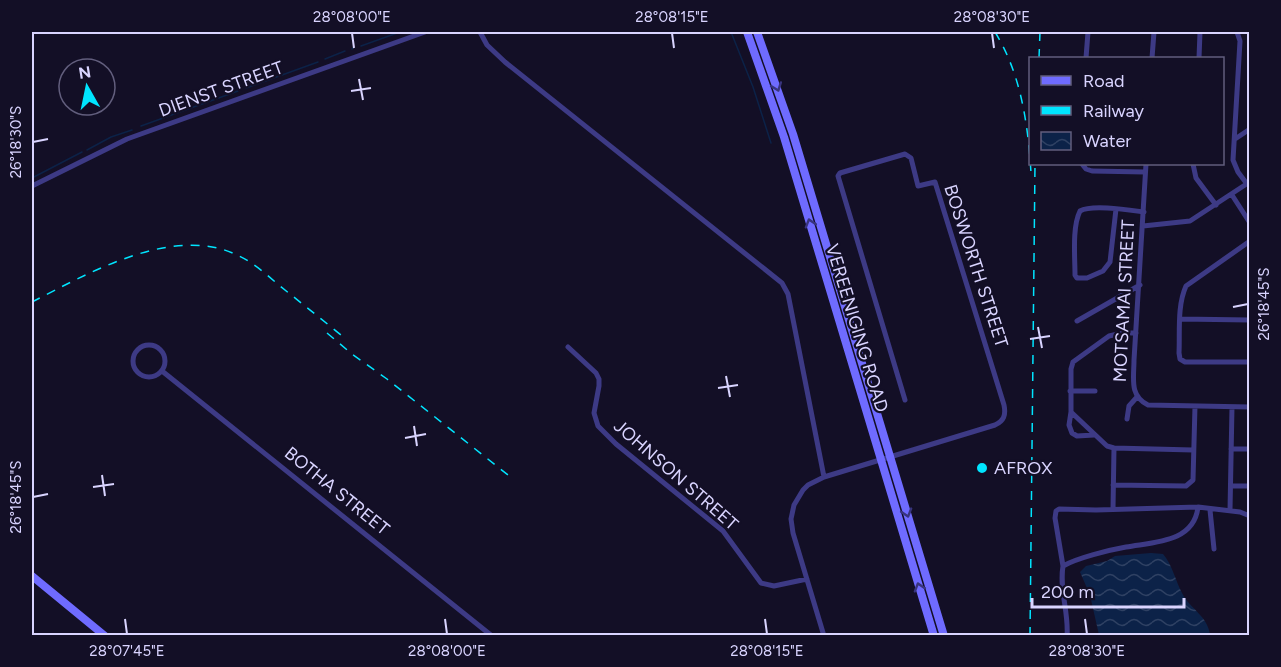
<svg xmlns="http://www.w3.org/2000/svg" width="1281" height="667" font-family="Figtree,sans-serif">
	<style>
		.water { fill: url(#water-waves) }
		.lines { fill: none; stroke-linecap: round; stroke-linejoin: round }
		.stream { stroke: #0c2248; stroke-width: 1.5 }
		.street { stroke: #3d3a85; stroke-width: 5 }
		.secondary { stroke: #6f6bff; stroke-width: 8 }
		.rail { stroke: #00e5ff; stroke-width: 1.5; stroke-dasharray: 9 8; stroke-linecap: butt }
		.oneway { stroke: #38347d }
		.ticks { fill: none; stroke: #d9d4ff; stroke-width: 2 }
		.poi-dot { fill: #00e5ff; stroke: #130f26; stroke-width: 2 }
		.labels { text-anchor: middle; stroke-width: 4.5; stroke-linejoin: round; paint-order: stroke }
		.street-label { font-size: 18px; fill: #d9d4ff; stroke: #130f26 }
		.poi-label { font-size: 18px; fill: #d9d4ff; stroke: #130f26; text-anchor: start }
		.neatline { fill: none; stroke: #d9d4ff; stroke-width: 2 }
		.ticks-label { font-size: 15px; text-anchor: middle; fill: #d9d4ff }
	</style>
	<defs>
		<pattern id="water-waves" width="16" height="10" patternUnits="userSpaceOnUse" patternTransform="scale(1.5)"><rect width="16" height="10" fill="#0c2248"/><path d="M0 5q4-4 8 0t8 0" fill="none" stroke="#2f4163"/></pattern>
	</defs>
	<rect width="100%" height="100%" fill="#130f26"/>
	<!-- water -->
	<path class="water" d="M1151 553 1163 554C1173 566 1175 580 1182 593 1190 609 1208 616 1210 635H1099L1090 595 1080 572 1086 566 1107 561 1115 556Z"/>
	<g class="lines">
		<!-- stream -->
		<path class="stream" d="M731 32 753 87 771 143
			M361 46 400 32
			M352 49 353 48
			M325 59 345 51
			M246 88 318 62
			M141 126 238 91
			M87 150 111 137 132 130
			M32 178 82 152"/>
		<!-- street -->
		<path class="street" d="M480 32 487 45 505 62 782 283 788 294 824 477
			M1237 32 1240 41 1233 160 1238 172 1247 184
			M1086 58 1088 32
			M1152 58 1154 32
			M1199 58 1200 32
			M1235 139 1250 129
			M1082 164 1086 169 1092 171 1145 172
			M1146 164 1134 360C1134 378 1129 396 1148 405L1250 407
			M1193 164 1196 178 1216 205
			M32 186 127 139 425 32
			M1232 195 1250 223
			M1116 209 1110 262 1103 271 1087 278H1077L1075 275C1075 257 1072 227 1080 211 1092 204 1129 210 1144 212
			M1143 226 1190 221 1248 183
			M1250 241 1186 286C1177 306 1180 332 1179 353L1180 359 1185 362H1250
			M1180 319 1250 320
			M1077 321 1140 285
			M1136 333H1122L1109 336 1073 362 1071 369V412L1107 446 1114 448 1193 450
			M133 361a16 16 0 1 1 32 0a16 16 0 1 1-32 0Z
			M568 347 596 373 599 379V386L594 413 598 426 616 444 723 531 761 583 774 586 807 579
			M162 371 492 636
			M1070 391H1095
			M1071 412 1069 425 1072 433 1077 436 1094 435
			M1127 419 1129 406 1137 397
			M1231 449H1250
			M1113 485 1186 486 1193 480 1195 406
			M1231 486H1250
			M1113 509 1114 448
			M1210 510 1214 549
			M1230 510 1232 407
			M1063 566 1055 518 1056 511 1059 509 1096 510 1198 507 1240 512 1250 516
			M824 636 793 533 791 519 794 505 803 490 808 485 824 477 995 425C1004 421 1006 415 1004 405L935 182 918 186 911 158 905 154 840 173 838 176 905 400
			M1067 636C1069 612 1059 590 1063 566 1077 558 1109 550 1126 547 1153 542 1194 543 1198 507"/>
		<!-- secondary -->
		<path class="secondary" d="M747 32 784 137 934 636
			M757 32 793 134 944 636
			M32 576 105 636"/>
		<!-- rail -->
		<path class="rail" d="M995 32C1021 74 1028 124 1031 173
			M1039 58 1040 32
			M32 302C89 273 175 223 239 256 254 263 267 275 280 286 300 302 320 318 341 335
			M327 333 352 354 387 379 513 479
			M1030 636 1035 164"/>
	</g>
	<!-- one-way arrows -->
	<defs><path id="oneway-chevron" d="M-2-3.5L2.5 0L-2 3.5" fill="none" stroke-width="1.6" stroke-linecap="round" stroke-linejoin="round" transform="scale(1.5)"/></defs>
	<g class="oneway">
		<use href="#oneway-chevron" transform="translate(777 87) rotate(70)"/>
		<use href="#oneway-chevron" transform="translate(810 223) rotate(-107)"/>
		<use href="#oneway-chevron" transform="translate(907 513) rotate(73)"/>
		<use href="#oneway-chevron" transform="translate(919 587) rotate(-107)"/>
	</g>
	<!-- ticks -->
	<path class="ticks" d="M352 33 354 48M672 33 674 48M992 33 994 48M359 79 363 100M351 91 371 88M33 142 48 139M1233 307 1248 304M1038 327 1042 348M1030 339 1050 336M726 376 730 397M718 388 738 385M414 426 417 446M405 438 426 434M102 475 105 496M93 487 114 484M33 497 48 494M125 619 127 634M445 619 447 634M765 619 767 634M1085 619 1087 634"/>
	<!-- markers -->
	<circle class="poi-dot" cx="982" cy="468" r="6"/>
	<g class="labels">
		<!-- street labels -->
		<g class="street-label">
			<text transform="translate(221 89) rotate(-20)" y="6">DIENST STREET</text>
			<text transform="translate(976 266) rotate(72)" y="6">BOSWORTH STREET</text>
			<text transform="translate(1124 301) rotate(-87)" y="6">MOTSAMAI STREET</text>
			<text transform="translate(857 328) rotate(73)" y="6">VEREENIGING ROAD</text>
			<text transform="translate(676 475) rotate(41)" y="6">JOHNSON STREET</text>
			<text transform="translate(337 491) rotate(39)" y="6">BOTHA STREET</text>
		</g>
		<!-- poi labels -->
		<g class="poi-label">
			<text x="994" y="474">AFROX</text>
		</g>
	</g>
	<!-- border -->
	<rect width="1281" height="667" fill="none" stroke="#130f26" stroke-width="66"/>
	<!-- legend -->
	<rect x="1029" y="57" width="195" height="108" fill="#130f26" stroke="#625e7d" stroke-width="1.5"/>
	<rect x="1041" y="76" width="30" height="9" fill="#6f6bff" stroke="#625e7d" stroke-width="1.5"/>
	<text x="1083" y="87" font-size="18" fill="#d9d4ff">Road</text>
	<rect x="1041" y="106" width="30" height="9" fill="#00e5ff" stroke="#625e7d" stroke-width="1.5"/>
	<text x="1083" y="117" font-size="18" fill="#d9d4ff">Railway</text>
	<rect x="1041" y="132" width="30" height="18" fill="url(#water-waves)" stroke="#625e7d" stroke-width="1.5"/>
	<text x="1083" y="147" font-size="18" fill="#d9d4ff">Water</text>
	<!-- north arrow -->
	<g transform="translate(87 87) rotate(351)"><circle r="28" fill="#130f26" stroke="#625e7d" stroke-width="1.5"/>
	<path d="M0-4.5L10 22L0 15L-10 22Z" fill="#00e5ff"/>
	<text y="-9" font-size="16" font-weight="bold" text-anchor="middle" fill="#d9d4ff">N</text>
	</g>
	<!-- scale -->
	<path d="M1032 598v9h152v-9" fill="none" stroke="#d9d4ff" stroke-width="3"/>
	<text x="1041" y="598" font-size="18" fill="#d9d4ff" stroke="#130f26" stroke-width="4.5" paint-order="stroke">200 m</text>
	<rect x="33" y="33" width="1215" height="601" class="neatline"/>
	<g class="ticks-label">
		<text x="352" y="22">28°08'00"E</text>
		<text x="672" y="22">28°08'15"E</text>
		<text x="992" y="22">28°08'30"E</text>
		<text transform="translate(16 142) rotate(-90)" y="5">26°18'30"S</text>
		<text transform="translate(1264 304) rotate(-90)" y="5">26°18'45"S</text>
		<text transform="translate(16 497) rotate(-90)" y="5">26°18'45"S</text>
		<text x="127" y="656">28°07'45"E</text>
		<text x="447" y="656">28°08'00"E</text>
		<text x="767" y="656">28°08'15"E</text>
		<text x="1087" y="656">28°08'30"E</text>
	</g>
</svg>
